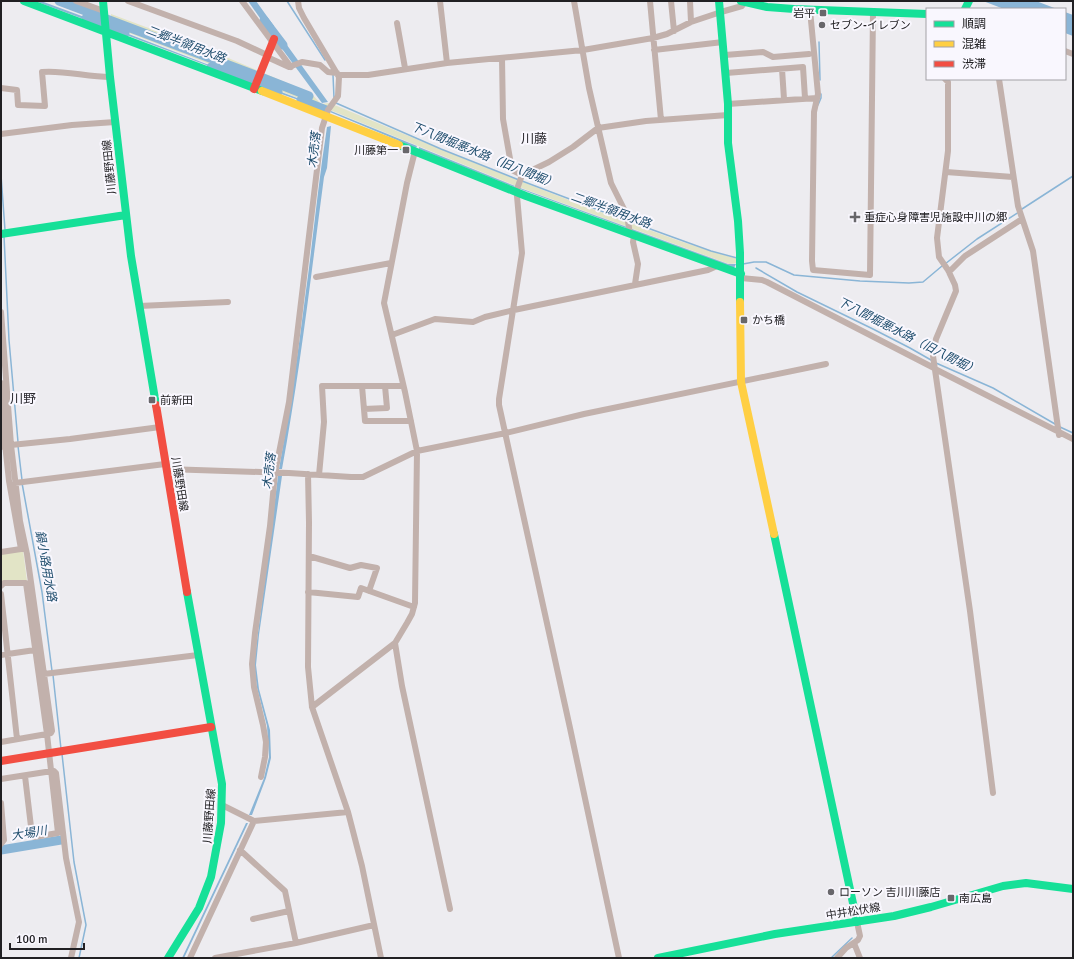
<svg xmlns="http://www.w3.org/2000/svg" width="1074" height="959" font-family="Signika,'Noto Sans JP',sans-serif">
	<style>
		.green { fill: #e2e4c6 }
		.water { fill: #8ab5d6 }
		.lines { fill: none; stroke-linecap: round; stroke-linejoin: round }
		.stream { stroke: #8ab5d6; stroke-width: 1.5 }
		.river { stroke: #8ab5d6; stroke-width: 9 }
		.street { stroke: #c2b1ac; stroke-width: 6 }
		.fast { stroke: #16e098; stroke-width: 8 }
		.slow { stroke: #ffcf43; stroke-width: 8 }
		.jam { stroke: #f24e42; stroke-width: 8 }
		.poi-dot { fill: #68676b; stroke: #f9f7fe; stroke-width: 1.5 }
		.labels { text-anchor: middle; stroke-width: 4; stroke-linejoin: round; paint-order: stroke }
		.poi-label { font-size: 11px; fill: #212023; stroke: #f9f7fe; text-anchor: start }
		.street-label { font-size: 11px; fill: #212023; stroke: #f9f7fe }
		.water-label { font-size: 12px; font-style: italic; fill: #1c4b6b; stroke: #f9f7fe }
		.quarter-label { font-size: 13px; fill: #2b2a30; stroke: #f9f7fe }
	</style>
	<rect width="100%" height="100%" fill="#edecf0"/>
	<!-- green -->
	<path class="green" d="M111 14 221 55 311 93 321 104 329 103 337 106C422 142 508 177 595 210 642 227 689 246 738 259V263L729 264 516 186 335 112 111 26Z
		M23 550 27 581H1V554Z"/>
	<!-- water -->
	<path class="water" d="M35 1H41L98 22 97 24Z
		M248 1H256L274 26 271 31H269Z
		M983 1H1036L1057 9H1004Z
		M1065 12 1073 15V36L1065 33Z
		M113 28 222 70V71L113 30Z
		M279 34 328 102 322 103 277 42Z
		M268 87 313 104V105L267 89Z
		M331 111 417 146 416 148 330 112Z
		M331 126 327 168 324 177C311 275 300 372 282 469H279C289 412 298 355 305 298 313 241 318 184 327 127Z
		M419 147 515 186 514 187 419 149Z
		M520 188 627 227 626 228 520 189Z
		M632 229 728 264H736L734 268 632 231Z
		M278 476H282L259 635 256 665 259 689 270 730 271 758 266 778 252 815H249L264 778 269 757 267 726 257 688 254 664Z
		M246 823H248L184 958H182Z"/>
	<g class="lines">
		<!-- stream -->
		<path class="stream" d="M287 1 325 60
			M819 42 820 80
			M333 75 334 98
			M336 103 441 149 519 180
			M818 105 821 98V94
			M1 175 5 230
			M522 181 625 220
			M1022 209 1073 176
			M631 222 711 251 737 258
			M4 236 9 340 18 442
			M743 264 754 262H766L794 275 860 281 909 283 923 282 942 266
			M945 264 977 239 1019 212
			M756 268 797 292 873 329 910 348 931 360
			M936 363 993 388 1055 424
			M1060 427 1073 433
			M18 446 22 480
			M22 483 42 592 52 671
			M53 675 61 749
			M62 754 74 862 86 925 79 958
			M831 958 852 938"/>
		<!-- river -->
		<path class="river" d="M59 1 255 75
			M86 18 125 33
			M264 20 283 45
			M211 67 278 92
			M263 78 309 96
			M301 100 326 110
			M1 850 61 840"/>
		<!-- street -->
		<path class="street" d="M76 1 104 11
			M128 1 237 41 267 55
			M242 1 291 67
			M440 1 447 63
			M574 1 589 88 611 183 627 215 630 234
			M650 1 661 120
			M671 1 674 31
			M690 1 691 22
			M810 10 818 94 814 112 812 261 813 270 870 275 873 11
			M397 23 405 68
			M654 50 723 42
			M1065 51 1073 54
			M725 55 763 52 773 57 809 54
			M267 57 289 67 302 62 320 65 328 72 337 73
			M502 58 503 119 512 170 522 175 516 192
			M782 69 784 99
			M726 73 803 67 805 98
			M338 75H368L447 63 583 50 653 38 667 34 691 22 721 12 742 6 745 2
			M945 79 948 82V151L937 238 939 257 948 270 955 285 956 291 936 339 933 356 970 611 993 793
			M999 79 1018 206 1033 251 1059 435
			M1 88 17 90 18 105 45 106 42 72C64 70 87 77 110 77
			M728 104 817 98
			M1 134 72 125 115 122
			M946 172 1013 177
			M522 175 549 162 573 147 598 128 646 121 728 115
			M518 193 517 196 522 253 499 399V405L570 728 619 958
			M634 236 633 242 638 264 635 284
			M949 272 965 256 1022 219
			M316 277 391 263
			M741 278 762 280 767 282 934 368
			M139 306 228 302
			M1 312 11 445 20 521 27 554 52 731 51 733 47 734 58 833 34 837 32 835 25 776
			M392 335 435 319 473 322 485 317 514 310 708 270 717 266
			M935 369 1073 439
			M1 383 5 444
			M362 386 365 421H411
			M364 409 387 408 385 386
			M11 445 70 439 160 427
			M1 447 5 444 9 481 21 549 1 552
			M166 469 289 473 351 477H363L417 451 506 433 584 414 826 364
			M308 474 309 522 308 667 312 707 348 812 362 866 381 958
			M319 475 324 422 322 386H403
			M15 483 165 464
			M309 556 350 568 361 565 377 568 369 591
			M1 586 4 583H26L47 734 1 742
			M308 592 358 597 361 588 414 607
			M1 594 17 739
			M395 643 402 686 450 909
			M1 655 35 650
			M44 674 198 655
			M312 707 395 643 407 623 412 614 415 603 417 451 405 392 384 303 407 183 415 151
			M261 777 265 757 266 742 263 725 254 687 252 664 255 633 270 526 275 473 289 402 322 128 328 110 338 96 339 77 304 18 299 8 298 1
			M1 779 52 771H54L56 773 66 858 79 922 71 958
			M1 803 4 840 1 844
			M222 805 254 821 348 812
			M240 850 285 891 296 943
			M253 919 289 911
			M854 943 860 958
			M190 958 254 821
			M215 958 296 943 374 925
			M837 958 846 948 858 940 860 936 857 922"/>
		<!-- fast -->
		<path class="fast" d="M24 1 262 91
			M103 1 110 77 131 256 156 405
			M719 1 728 104V143L738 221 740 253V302
			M741 1 767 7 794 9 927 14
			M965 9 969 1
			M399 145 526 196 741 274
			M1 234 126 215
			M774 534 857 922
			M168 958 199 908 211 877 221 823 222 784 187 592
			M658 958 775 934 894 916 931 907 1003 886 1026 883 1073 889"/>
		<!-- slow -->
		<path class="slow" d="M262 91 399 145
			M740 302 741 382 774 534"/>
		<!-- jam -->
		<path class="jam" d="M254 89 274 39
			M156 405 187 592
			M1 761 211 727"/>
	</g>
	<!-- markers -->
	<g class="poi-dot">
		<rect x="819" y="9" width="8" height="8" rx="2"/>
		<circle cx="822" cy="25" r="4"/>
		<rect x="402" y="146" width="8" height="8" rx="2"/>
		<path d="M853 211h4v4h4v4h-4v4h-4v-4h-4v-4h4z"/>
		<rect x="740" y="316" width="8" height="8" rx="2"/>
		<rect x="148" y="396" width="8" height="8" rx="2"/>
		<circle cx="831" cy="892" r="4"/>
		<rect x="947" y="894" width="8" height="8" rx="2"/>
	</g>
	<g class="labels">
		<!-- poi labels -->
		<g class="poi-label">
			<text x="815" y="17" text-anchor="end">岩平</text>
			<text x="830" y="29">セブン-イレブン</text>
			<text x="398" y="154" text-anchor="end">川藤第一</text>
			<text x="864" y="221">重症心身障害児施設中川の郷</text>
			<text x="752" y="324">かち橋</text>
			<text x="160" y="404">前新田</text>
			<text x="839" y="896">ローソン 吉川川藤店</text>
			<text x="959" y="902">南広島</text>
		</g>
		<!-- street labels -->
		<g class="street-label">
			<text transform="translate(109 167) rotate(-96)" y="4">川藤野田線</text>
			<text transform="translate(180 484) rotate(81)" y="4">川藤野田線</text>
			<text transform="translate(209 816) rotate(-86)" y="4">川藤野田線</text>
			<text transform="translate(853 911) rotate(-9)" y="4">中井松伏線</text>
		</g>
		<!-- water labels -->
		<g class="water-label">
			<text transform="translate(186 44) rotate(21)" y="4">二郷半領用水路</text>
			<text transform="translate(314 150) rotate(-83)" y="4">木売落</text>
			<text transform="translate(484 155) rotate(22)" y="4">下八間堀悪水路（旧八間堀）</text>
			<text transform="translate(611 210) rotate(20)" y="4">二郷半領用水路</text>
			<text transform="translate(908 336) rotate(27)" y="4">下八間堀悪水路（旧八間堀）</text>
			<text transform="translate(269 471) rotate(-82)" y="4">木売落</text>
			<text transform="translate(46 566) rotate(80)" y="4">鍋小路用水路</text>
			<text transform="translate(29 833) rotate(-9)" y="4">大場川</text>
		</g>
		<!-- quarter labels -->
		<g class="quarter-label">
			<text x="534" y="143">川藤</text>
			<text x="23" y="403">川野</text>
		</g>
	</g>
	<!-- border -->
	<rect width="1074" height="959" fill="none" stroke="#212023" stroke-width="4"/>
	<!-- legend -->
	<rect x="926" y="8" width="140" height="72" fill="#f9f7fe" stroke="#a3a1a6"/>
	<rect x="934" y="21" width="20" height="6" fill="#16e098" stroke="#a3a1a6"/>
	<text x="962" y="28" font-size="12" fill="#212023">順調</text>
	<rect x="934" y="41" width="20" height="6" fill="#ffcf43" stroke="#a3a1a6"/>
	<text x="962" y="48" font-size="12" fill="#212023">混雑</text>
	<rect x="934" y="61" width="20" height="6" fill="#f24e42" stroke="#a3a1a6"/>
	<text x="962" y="68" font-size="12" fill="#212023">渋滞</text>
	<!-- scale -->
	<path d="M10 943v6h74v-6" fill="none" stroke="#212023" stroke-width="2"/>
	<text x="16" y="943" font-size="12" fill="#212023" stroke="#f9f7fe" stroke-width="3" paint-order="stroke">100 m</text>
</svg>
